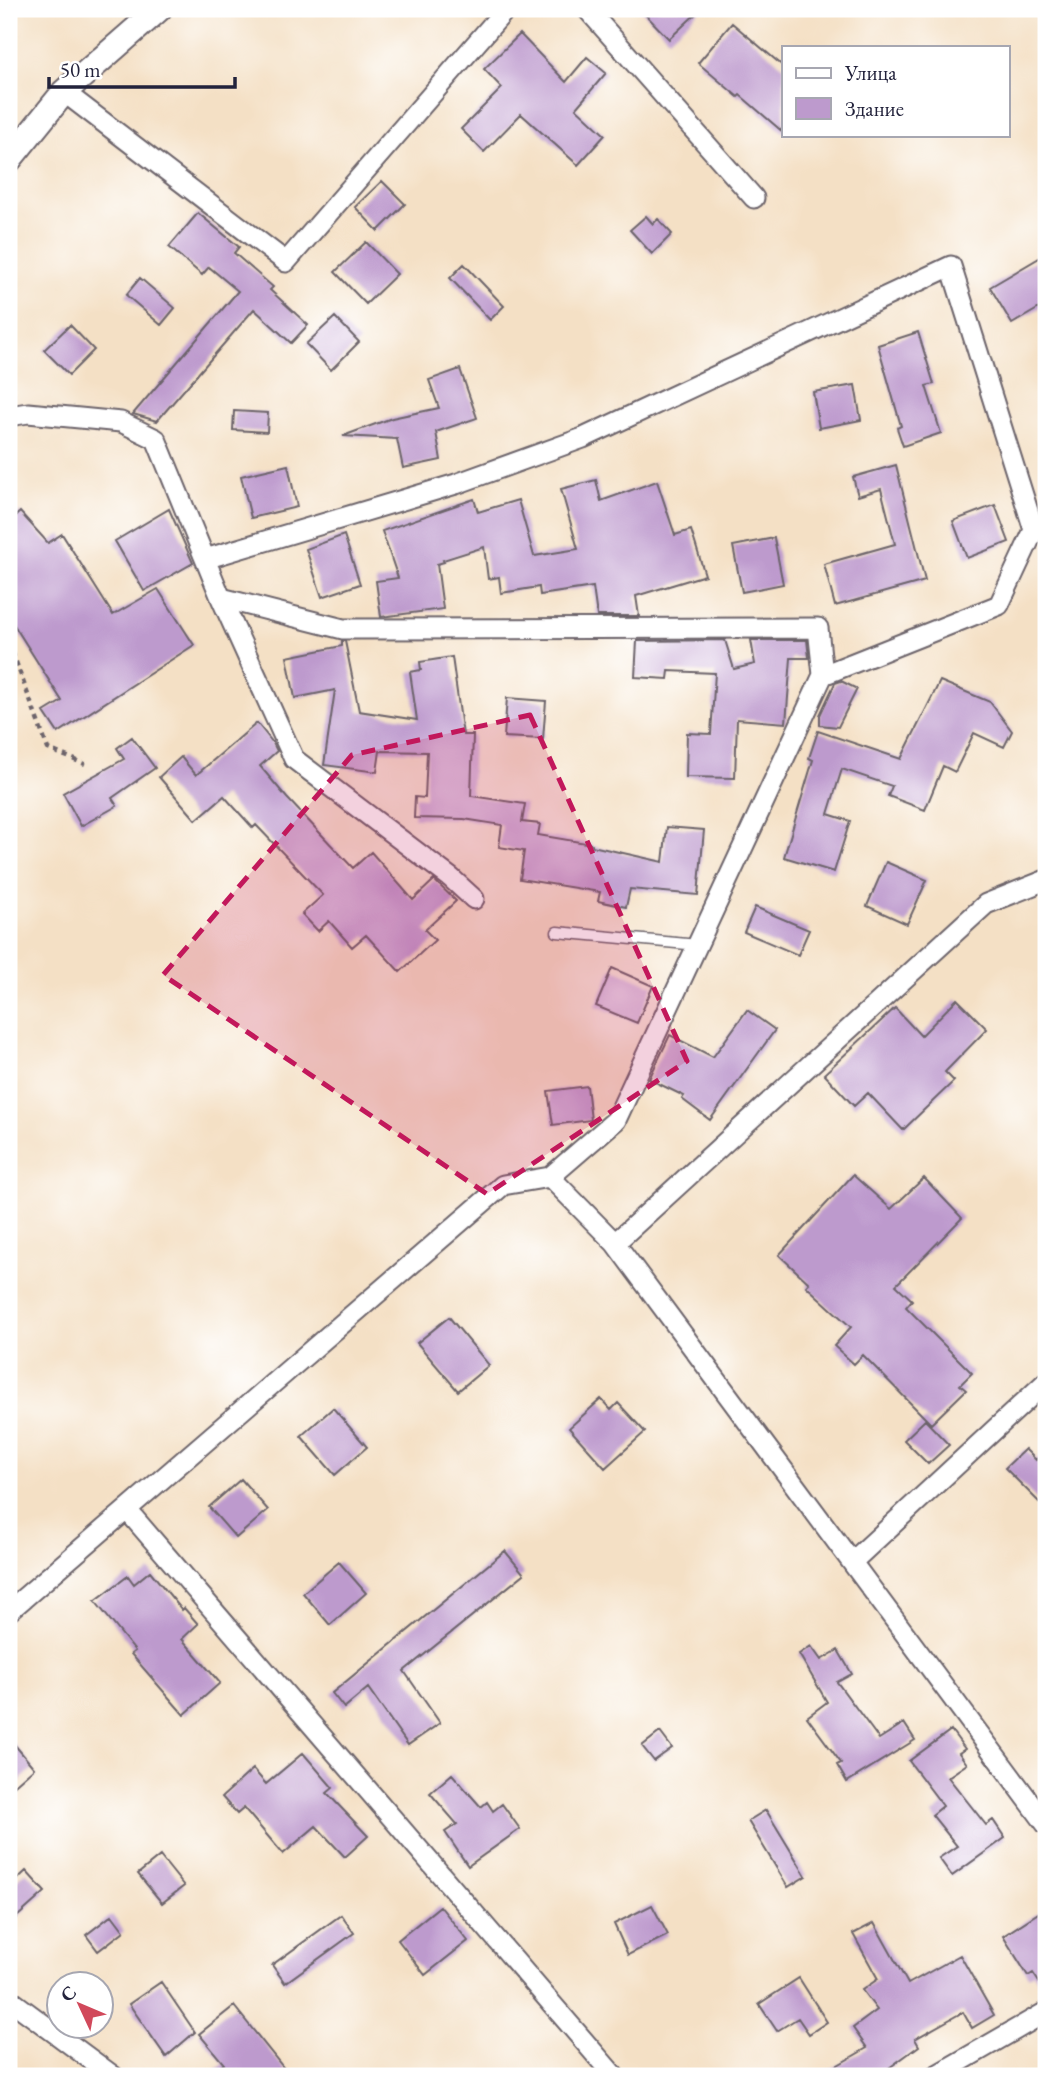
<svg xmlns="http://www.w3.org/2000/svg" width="1055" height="2085" font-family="'EB Garamond',serif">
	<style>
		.building { fill: #bd9acd }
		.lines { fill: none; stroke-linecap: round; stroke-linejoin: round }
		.service-casing { stroke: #6c646b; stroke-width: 13 }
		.minor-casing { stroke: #6c646b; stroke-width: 23 }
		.tertiary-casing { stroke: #6c646b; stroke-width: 28 }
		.path { stroke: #6c646b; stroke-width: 4.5; stroke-dasharray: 5 5; stroke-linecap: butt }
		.service { stroke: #fff; stroke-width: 10 }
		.minor { stroke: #fff; stroke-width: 19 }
		.tertiary { stroke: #fff; stroke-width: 24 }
		.marked { fill: #c2185b; fill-opacity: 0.2; stroke: #c2185b; stroke-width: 5; stroke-dasharray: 14 9; stroke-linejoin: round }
	</style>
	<rect width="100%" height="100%" fill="#fff"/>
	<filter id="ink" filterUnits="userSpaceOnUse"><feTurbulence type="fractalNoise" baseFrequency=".0143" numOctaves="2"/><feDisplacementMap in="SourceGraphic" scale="14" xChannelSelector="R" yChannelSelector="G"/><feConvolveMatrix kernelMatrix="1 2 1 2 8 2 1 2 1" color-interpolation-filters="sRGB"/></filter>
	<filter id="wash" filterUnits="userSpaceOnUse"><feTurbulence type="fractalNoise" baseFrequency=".00686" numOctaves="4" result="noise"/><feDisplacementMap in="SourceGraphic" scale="28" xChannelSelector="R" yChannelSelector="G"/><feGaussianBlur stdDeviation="1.57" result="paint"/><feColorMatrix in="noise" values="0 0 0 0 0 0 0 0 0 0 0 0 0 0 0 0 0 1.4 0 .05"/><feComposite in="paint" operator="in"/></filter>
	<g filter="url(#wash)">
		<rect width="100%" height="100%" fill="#f4e0c5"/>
		<g id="blocks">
			<!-- building -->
			<path class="building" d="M640 9H701L669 39Z
				M732 23 784 67V133L740 95 738 97 698 63Z
				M520 34 566 82 587 57 606 73 576 108 605 135 578 165 521 114 484 152 461 129 502 88 484 69Z
				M382 181 405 204 378 231 355 207Z
				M198 213 239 247 234 253 273 287 270 290 308 325 291 343 254 309 157 421 133 414 238 291 209 267 202 275 169 247Z
				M646 216 653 224 658 219 672 234 652 254 630 230Z
				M366 242 397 274 366 304 335 272Z
				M1046 254V304L1012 324 990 287Z
				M464 264 504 306 490 320 450 278Z
				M140 278 175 308 161 325 126 295Z
				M335 317 359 342 331 370 306 344Z
				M70 325 94 350 69 375 44 350Z
				M918 332 934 384 926 386 941 433 903 446 897 428 901 426 878 345Z
				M460 369 477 418 436 432 441 460 403 468 397 439 343 436 392 418 439 408 429 380Z
				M855 385 861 420 819 428 813 392Z
				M234 411 268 413 267 432 233 430Z
				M288 465 297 507 251 518 241 476Z
				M896 465 925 581 835 606 824 564 895 544 881 489 858 496 853 477Z
				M596 480 601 501 657 481 675 535 691 530 705 575 636 596 639 616H597L593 587 540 595 539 587 501 593 499 577 488 579 484 547 443 560 444 562 437 564 443 609 381 617 376 581 398 578 382 531 474 499 478 512 518 500 534 556 578 549 561 489Z
				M995 505 1009 542 967 558 953 521Z
				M169 509 193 563 144 591 115 541Z
				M20 512 48 543 62 534 113 615 158 589 194 645 58 733 44 712 62 701 9 617V522Z
				M344 535 360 584 322 597 306 549Z
				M774 538 783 584 742 592 733 546Z
				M725 640 734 669 755 664 751 640H807L809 658H791L786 723 737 719 735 778 686 777 687 733 711 734 715 673 669 671 668 679 635 677 637 641Z
				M342 641H345L359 711 417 720 410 672 421 670 420 662 452 657 463 735H473L471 796 525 804 522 822 540 824 538 835 592 844V846L663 862 667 827 704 830 698 895 630 889 626 907 598 901 600 892 520 879 524 851 499 847 502 825 464 819 414 818 415 797 425 798 427 752 380 751 377 772 324 765 335 690 295 698 287 657 342 646Z
				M841 681 857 689 838 727 820 725V715L835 683Z
				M940 681 990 702 1012 731 1004 747 974 733 955 772 943 766 925 810 888 796 892 786 842 769 828 814 850 821 834 872 784 857 813 760 809 758 818 731 901 759Z
				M507 698 546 701 543 739 504 737Z
				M257 723 273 743 277 751 260 766 287 798 353 868 371 852 413 900 434 880 456 901 425 930 435 940 400 972 366 935 352 947 329 921 318 931 302 914 323 895 256 825 253 828 224 796 196 820 159 777 181 757 196 775Z
				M132 737 155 768 112 798 117 806 81 826 63 793 124 759 117 748Z
				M886 862 927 880 907 924 867 906Z
				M755 907 809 930 798 955 744 932Z
				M612 968 653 986 637 1023 596 1006Z
				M957 999 987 1029 945 1072 954 1081 903 1130 868 1093 854 1106 824 1074 895 1008 921 1036Z
				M747 1010 775 1030 710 1120 682 1099 684 1096 649 1079 670 1035 713 1057Z
				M587 1086 591 1120 553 1125 548 1091Z
				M853 1175 891 1209 924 1178 962 1218 896 1285 912 1300 906 1307 972 1373 960 1385 966 1390 931 1424 863 1355 854 1364 834 1346 851 1327 806 1286 809 1283 779 1255Z
				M449 1317 489 1365 458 1391 417 1343Z
				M601 1399 611 1410 618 1403 645 1432 605 1468 569 1428Z
				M333 1408 367 1447 335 1475 301 1436Z
				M925 1420 949 1445 928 1464 904 1440Z
				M1025 1449 1036 1460 1046 1450V1509L1005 1468Z
				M241 1479 268 1510 236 1538 209 1507Z
				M505 1551 524 1574 404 1671 440 1723 408 1745 368 1688 344 1708 332 1693Z
				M339 1562 366 1593 330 1625 303 1593Z
				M150 1571 182 1610 184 1608 198 1624 182 1639 220 1683 184 1715 131 1654 135 1651 95 1601 128 1576 134 1584Z
				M811 1646 821 1660 838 1650 852 1674 837 1682 879 1739 904 1723 915 1740 847 1782 837 1765 841 1763 807 1717 827 1702 799 1654Z
				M951 1730 965 1749 959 1753 967 1764 948 1777 986 1825 993 1820 1005 1838 952 1876 939 1858 957 1846 932 1815 943 1806 909 1761Z
				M660 1732 672 1748 654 1761 642 1746Z
				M9 1738 34 1768 9 1790Z
				M303 1753 333 1788 327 1793 368 1836 345 1857 316 1826 283 1854 244 1808 237 1814 222 1797 253 1769 266 1784Z
				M452 1774 481 1807 487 1802 493 1811 502 1804 520 1829 468 1866 445 1832 457 1824 430 1793Z
				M766 1810 806 1876 788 1887 748 1821Z
				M160 1856 184 1886 162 1903 138 1874Z
				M26 1871 45 1892 9 1924V1887Z
				M652 1905 668 1935 628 1955 614 1924Z
				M440 1906 468 1941 425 1975 398 1940Z
				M1046 1908V1993L1033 1973 1028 1976 1003 1936Z
				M112 1915 124 1931 98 1951 86 1935Z
				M341 1915 354 1933 285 1983 272 1965Z
				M874 1923 908 1984 960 1955 994 2015 972 2028 963 2012 915 2039 919 2046 878 2076H819L867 2048 853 2028 877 2010 862 1990 878 1979 853 1934Z
				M799 1978 827 2022 809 2034 798 2018 777 2031 759 2004Z
				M161 1982 195 2032 166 2057 129 2004Z
				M234 2006 290 2076H208L224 2064 199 2034Z"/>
		</g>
	</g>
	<g filter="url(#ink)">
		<use href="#blocks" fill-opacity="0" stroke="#6c646b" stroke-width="2"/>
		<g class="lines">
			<!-- service casing -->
			<g class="service-casing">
				<path id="service" d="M557 932 698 945"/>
			</g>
			<!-- minor casing -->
			<g class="minor-casing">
				<path id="minor" d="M587 9 754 198
					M64 92 286 262 506 9
					M9 416 28 413 121 422 156 439 221 598 294 759 451 878 474 899
					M205 559 456 484 583 438 951 266 1034 530 999 605 823 675
					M221 598 343 629 818 628 823 675 616 1120 550 1177
					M615 1243 986 904 1046 880
					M127 1510 614 2076
					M852 1562 1046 1382
					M9 1611 503 1185 550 1177 615 1243 1046 1824
					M9 1999 113 2076
					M935 2076 1046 2012"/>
			</g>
			<!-- tertiary casing -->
			<g class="tertiary-casing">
				<path id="tertiary" d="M9 160 64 92 159 9"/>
			</g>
			<!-- path -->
			<path class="path" d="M9 643 48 749 85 764"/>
			<!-- service -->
			<use href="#service" class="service"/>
			<!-- minor -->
			<use href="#minor" class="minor"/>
			<!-- tertiary -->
			<use href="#tertiary" class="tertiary"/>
		</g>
	</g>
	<!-- marked area -->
	<path class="marked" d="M530 715 687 1061 487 1194 163 975 352 755Z"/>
	<!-- margin -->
	<rect width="1055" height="2085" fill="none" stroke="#fff" stroke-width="35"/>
	<!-- legend -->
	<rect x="782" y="46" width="228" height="91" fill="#ffffff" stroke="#a7a7b1" stroke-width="2"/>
	<rect x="796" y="68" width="35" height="10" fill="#ffffff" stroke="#a7a7b1" stroke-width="2"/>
	<text x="845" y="80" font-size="21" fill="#22223b">Улица</text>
	<rect x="796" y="98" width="35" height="21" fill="#bd9acd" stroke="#a7a7b1" stroke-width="2"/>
	<text x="845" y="116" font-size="21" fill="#22223b">Здание</text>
	<!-- north arrow -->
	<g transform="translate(80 2005) rotate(314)"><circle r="33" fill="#ffffff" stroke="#a7a7b1" stroke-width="2"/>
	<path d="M0-5L12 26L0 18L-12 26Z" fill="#d1495b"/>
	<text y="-10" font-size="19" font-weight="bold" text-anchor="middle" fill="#22223b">С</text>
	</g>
	<!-- scale -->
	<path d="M49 77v10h186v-10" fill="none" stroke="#22223b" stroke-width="3.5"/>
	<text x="60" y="77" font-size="21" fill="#22223b" stroke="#ffffff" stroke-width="5" paint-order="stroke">50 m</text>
</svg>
